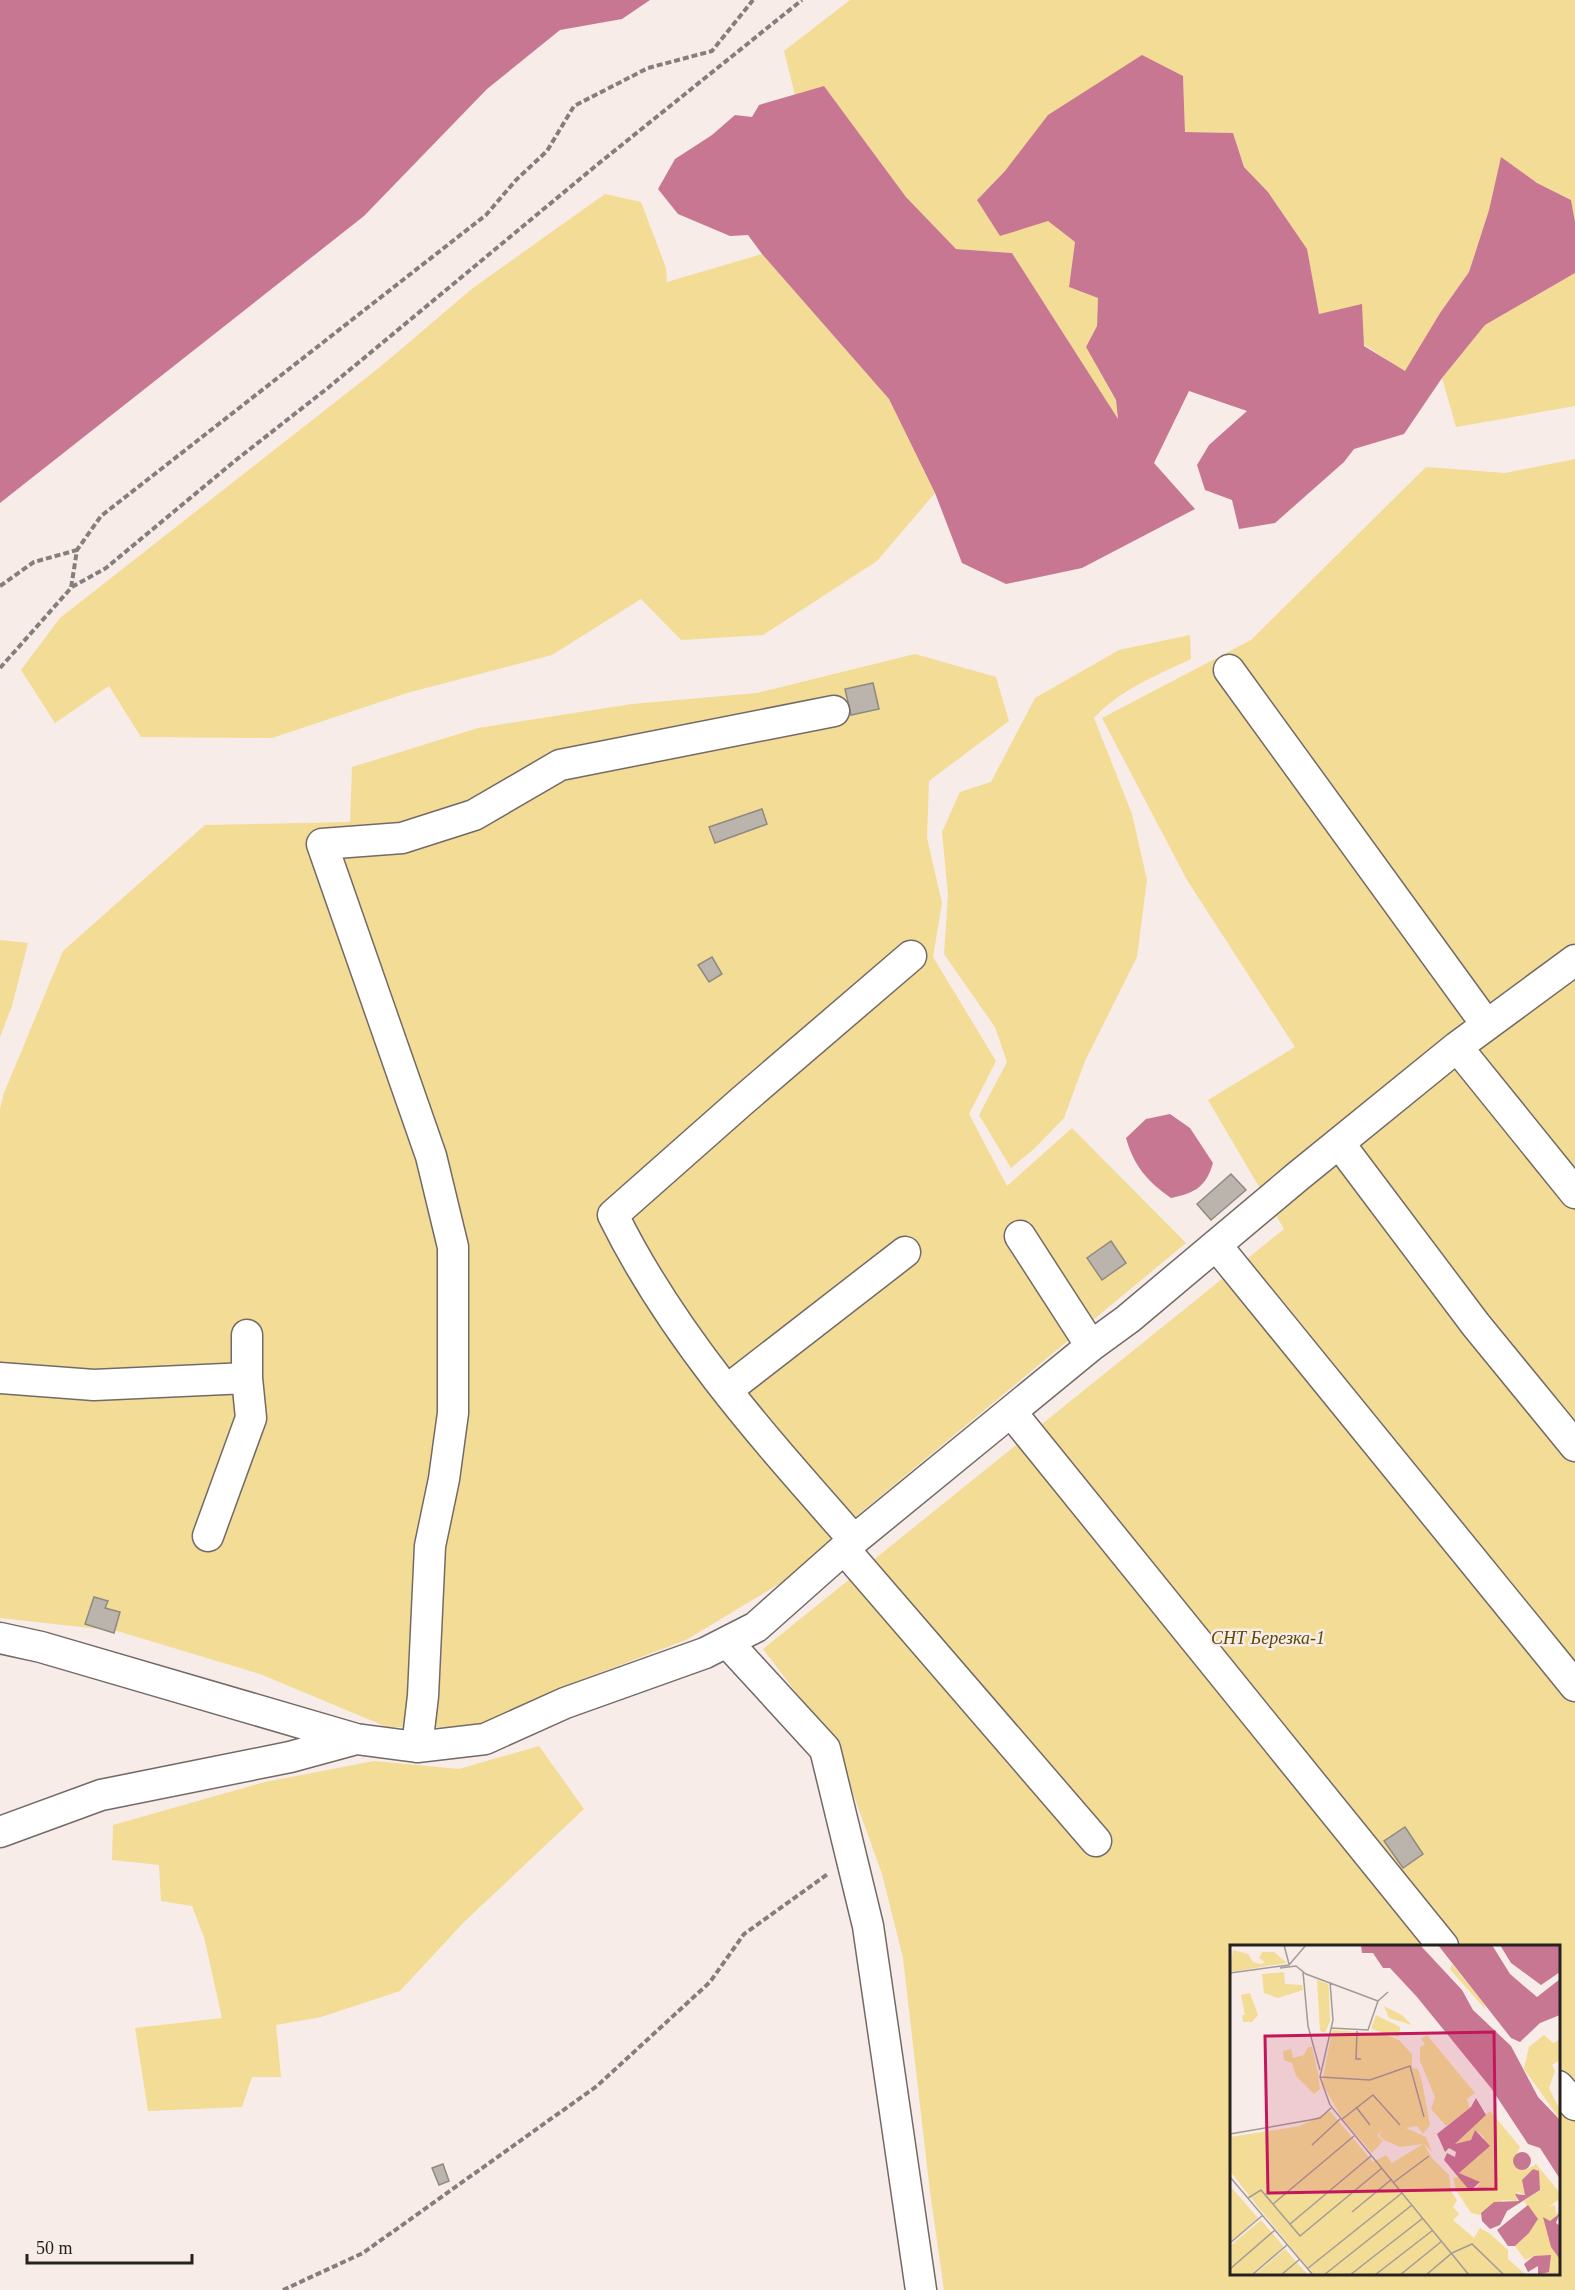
<svg xmlns="http://www.w3.org/2000/svg" width="1575" height="2290" font-family="Georgia,serif">
	<style>
		.green { fill: #f3dc95; fill-rule: evenodd }
		.water { fill: #c87793 }
		.building { fill: #bbb4ad; stroke: #908982; stroke-width: 1.5 }
		.lines { fill: none; stroke-linecap: round; stroke-linejoin: round }
		.minor-casing { stroke: #736a66; stroke-width: 33 }
		.path { stroke: #857e7a; stroke-width: 4; stroke-dasharray: 6 3; stroke-linecap: butt }
		.minor { stroke: #fff; stroke-width: 30 }
		.labels { text-anchor: middle; stroke-width: 5; stroke-linejoin: round; paint-order: stroke }
		.park-label { font-size: 18px; font-style: italic; fill: #5c4a07; stroke: #f7ece7 }
		.inset-road { fill: none; stroke: #a39b97; stroke-width: 1.5 }
		.view { fill: #c2185b; fill-opacity: 0.15; stroke: #c2185b; stroke-width: 3 }
		.inset-edge { fill: none; stroke: #24211f; stroke-width: 3 }
	</style>
	<rect width="100%" height="100%" fill="#f7ece7"/>
	<!-- green -->
	<path class="green" d="M850 0H1575V222L1571 200 1537 183 1501 158 1489 210 1469 272 1440 313 1405 372 1319 314 1306 249 1268 192 1244 167 1233 133 1185 132 1183 76 1005 171 977 200 1048 221 1075 242 1069 287 1098 298 1097 326 1086 347 1116 400 1118 420 1012 253 956 249 906 197 824 86 795 95 784 51Z
		M605 194 641 202 666 268 667 282 762 254 889 399 935 493 877 561 763 635 681 640 641 599 552 655 407 693 272 738 141 737 109 686 55 723 21 670 60 618 380 367 473 288Z
		M1575 273V406L1456 427 1442 378 1485 325Z
		M1575 459V2290H944L930 2192 903 1958 882 1874 835 1743 763 1649 1284 1229 1208 1100 1295 1047 1187 880 1102 718 1251 640 1426 467 1505 473ZM1232 1946H1558V2274H1232Z
		M1190 635 1191 659C1155 676 1121 689 1094 718L1132 814 1147 880 1137 957 1085 1061 1064 1118 1034 1149 1011 1168 979 1115 1007 1062 995 1027 944 954 948 895 942 832 960 792 991 782 1035 698 1119 650Z
		M915 654 996 677 1009 721 929 781 927 838 942 903 933 957 996 1061 969 1114 1007 1186 1072 1128 1186 1243 854 1518 794 1575 686 1640 557 1689 482 1727H387L260 1674 117 1631 0 1618V1109L4 1093 63 951 205 825 350 822 352 767 478 728 632 704 757 693Z
		M0 940 28 943 12 1006 0 1037Z
		M539 1746 584 1809 464 1922 400 1991 321 2017 276 2025 281 2077H252L242 2107 148 2111 135 2028 222 2018 204 1937 192 1906 161 1901 159 1865 112 1860 113 1825 265 1782 374 1761 459 1769Z"/>
	<!-- water -->
	<path class="water" d="M0 0H650L622 19 560 30 487 89 364 216 0 503Z
		M1142 55 1183 76 1185 132 1233 133 1244 167 1268 192 1307 249 1319 314 1362 304 1364 346 1405 371 1440 313 1469 272 1489 210 1501 157 1537 183 1571 200 1575 222V273L1485 325 1442 378 1404 434 1354 449 1344 462 1275 523 1239 529 1232 500 1205 490 1197 465 1209 445 1247 411 1189 391 1154 463 1195 509 1082 568 1006 584 962 563 935 493 889 399 762 254 748 235 730 236 678 214 658 189 675 159 712 135 735 115 752 117 759 105 824 86 906 197 956 249 1012 253 1118 419 1116 400 1086 347 1097 326 1098 298 1069 287 1075 242 1048 221 1000 236 977 200 1005 171 1048 115Z
		M1170 1114 1190 1128 1213 1163C1206 1187 1195 1193 1171 1198 1147 1181 1134 1166 1126 1138L1146 1119Z"/>
	<!-- building -->
	<path class="building" d="M873 683 879 709 851 715 845 689Z
		M762 809 767 824 715 843 709 827Z
		M712 957 722 974 709 982 698 965Z
		M1231 1174 1246 1190 1211 1220 1197 1204Z
		M1111 1241 1126 1263 1102 1280 1087 1258Z
		M94 1597 108 1601 105 1608 120 1612 114 1633 85 1624Z
		M1405 1827 1423 1854 1403 1868 1384 1841Z
		M443 2164 449 2181 439 2185 432 2168Z"/>
	<g class="lines">
		<!-- minor casing -->
		<g class="minor-casing">
			<path id="minor" d="M1229 670 1486 1024
				M1457 1047 1575 1193
				M1339 1143 1476 1325 1575 1446
				M1020 1236 1091 1346
				M1216 1245 1575 1686
				M0 1378 94 1385 247 1378V1335
				M727 1390 905 1252
				M1011 1412 1443 1946
				M208 1536 251 1418 247 1378
				M854 1540C765 1439 673 1337 613 1215L742 1101 911 956
				M844 1549 1096 1841
				M0 1638 41 1647 356 1739 417 1747 485 1739 565 1703 705 1653 756 1627 854 1540 1091 1346 1128 1319 1297 1177 1457 1047 1575 960
				M727 1642 825 1749 868 1926 921 2290
				M417 1747 423 1696 430 1546 444 1479 453 1413V1247L431 1156 322 844 402 838 474 815 560 765 834 711
				M0 1832 101 1795 290 1757 356 1739
				M1558 2086 1575 2105"/>
		</g>
		<!-- path -->
		<path class="path" d="M0 586 34 562 77 550
			M72 587 106 568 236 460 329 387 598 164 802 0
			M0 668 71 588 77 550 101 516 486 215 516 180 547 151 574 106 648 68 712 51 753 0
			M283 2290 363 2253 597 2086 710 1982 744 1934 829 1873"/>
		<!-- minor -->
		<use href="#minor" class="minor"/>
	</g>
	<g class="labels">
		<!-- park labels -->
		<g class="park-label">
			<text x="1268" y="1644">СНТ Березка-1</text>
		</g>
	</g>
	<!-- overview -->
	<g transform="translate(1230 1945)">
		<rect width="330" height="330" fill="#f7ece7"/>
		<path d="M3 5 18 9 23 17 31 19 35 17 29 13 32 7H44L57 18 0 27ZM222 19 254 59 255 64 226 31 220 24ZM54 27 55 39 72 40 73 45 48 53 34 48 32 29ZM87 35 98 39 99 46 100 76 95 88 90 86ZM20 48 28 70 22 77H13L12 70H15L11 50ZM154 61 172 70 182 80 159 73ZM146 70 170 82 169 92 141 84ZM102 85 154 89 169 95 182 109V123L188 124 192 136 200 180 193 189 187 181 176 183 196 192 202 207 194 199 202 213 219 230 221 246 227 255 223 262 229 269 223 275 244 293 250 283 259 288 278 305V314L296 330H84L24 257 0 226V192L70 181 100 166 143 217 156 210 162 218 193 199 170 202 154 195 149 190 153 186 147 190 153 196 142 208 113 175 92 138ZM197 90 245 148 237 154 240 164 216 181 201 164 205 152 190 116V102L195 99 191 94ZM314 90 323 98 330 95V115L322 120 325 126 319 143 330 165 329 173 294 124 299 102ZM78 102H82L88 128 90 144 84 149 66 131 62 118 54 115 53 106 61 104 63 113 74 110ZM260 166 290 202 287 208 298 224 306 219 330 248V259L328 255 319 262 325 260 326 269 330 264V268L320 276 318 293 330 312V330H308L319 327 313 313 304 311 295 315 285 301 299 288 307 274 294 256 310 245 297 244 295 250 288 247 287 256 273 255 249 270 241 268 226 245 223 233 228 232 246 244 250 238 229 228 234 219 249 212 254 192 245 185 241 195 224 200ZM0 241 28 273 0 298ZM31 275 54 302 21 330H0V301ZM55 304 78 330H24Z" fill="#f3dc95"/>
		<path d="M131 0H190L232 45 243 65 281 101 308 152 330 175V234L310 203 298 199 261 143 187 52 160 23H153L143 8H132ZM208 0H262L280 29 307 52 330 34V70L310 78 290 97 281 93ZM270 0H330V27L311 40 281 18ZM246 153 256 170 225 199 241 195 245 185 260 201 229 228 250 237 240 246 214 215 217 208 225 212 226 207 219 203 215 207 207 189 241 162ZM283 216a9 9 0 1 1 18 0a9 9 0 1 1-18 0ZM303 224 309 226 310 245 277 266 270 280 260 284 252 276 251 268 264 257 289 256 285 249 295 250 292 235ZM298 260 308 274 299 288 285 301H278L267 285ZM330 268 326 278 330 281 329 313 321 302 313 272 320 276ZM321 310 319 327 308 330V321L298 327 294 319 304 311Z" fill="#c87793"/>
		<path class="inset-road" d="M54 0 59 19M50 23 66 21 76 29 148 56M73 27 78 81 90 125M0 28 59 20 76 0M100 37 103 75 90 132 100 160 239 330M101 83 138 85 148 56 158 47M127 86 126 114H131M90 132 140 135 180 121 194 172M126 162 140 180M111 175 143 150 170 180M0 189 80 175 90 173 101 163M82 200 110 174M0 232 83 330M164 237 199 211M18 253 31 245 70 291 152 223M43 259 124 191M122 267 162 234M60 279 141 211M0 298 33 270M0 324 45 285M77 324 172 248M22 330 57 300M51 330 70 314M94 330 182 260M120 330 193 273M145 330 203 285M170 330 212 296M196 330 222 308 242 299 274 330"/>
		<path class="view" d="M264 87 266 244 38 248 35 91Z"/>
		<rect width="330" height="330" class="inset-edge"/>
	</g>
	<!-- scale -->
	<path d="M27 2254v9h165v-9" fill="none" stroke="#24211f" stroke-width="3"/>
	<text x="36" y="2254" font-size="18" fill="#24211f" stroke="#f7ece7" stroke-width="4.5" paint-order="stroke">50 m</text>
</svg>
